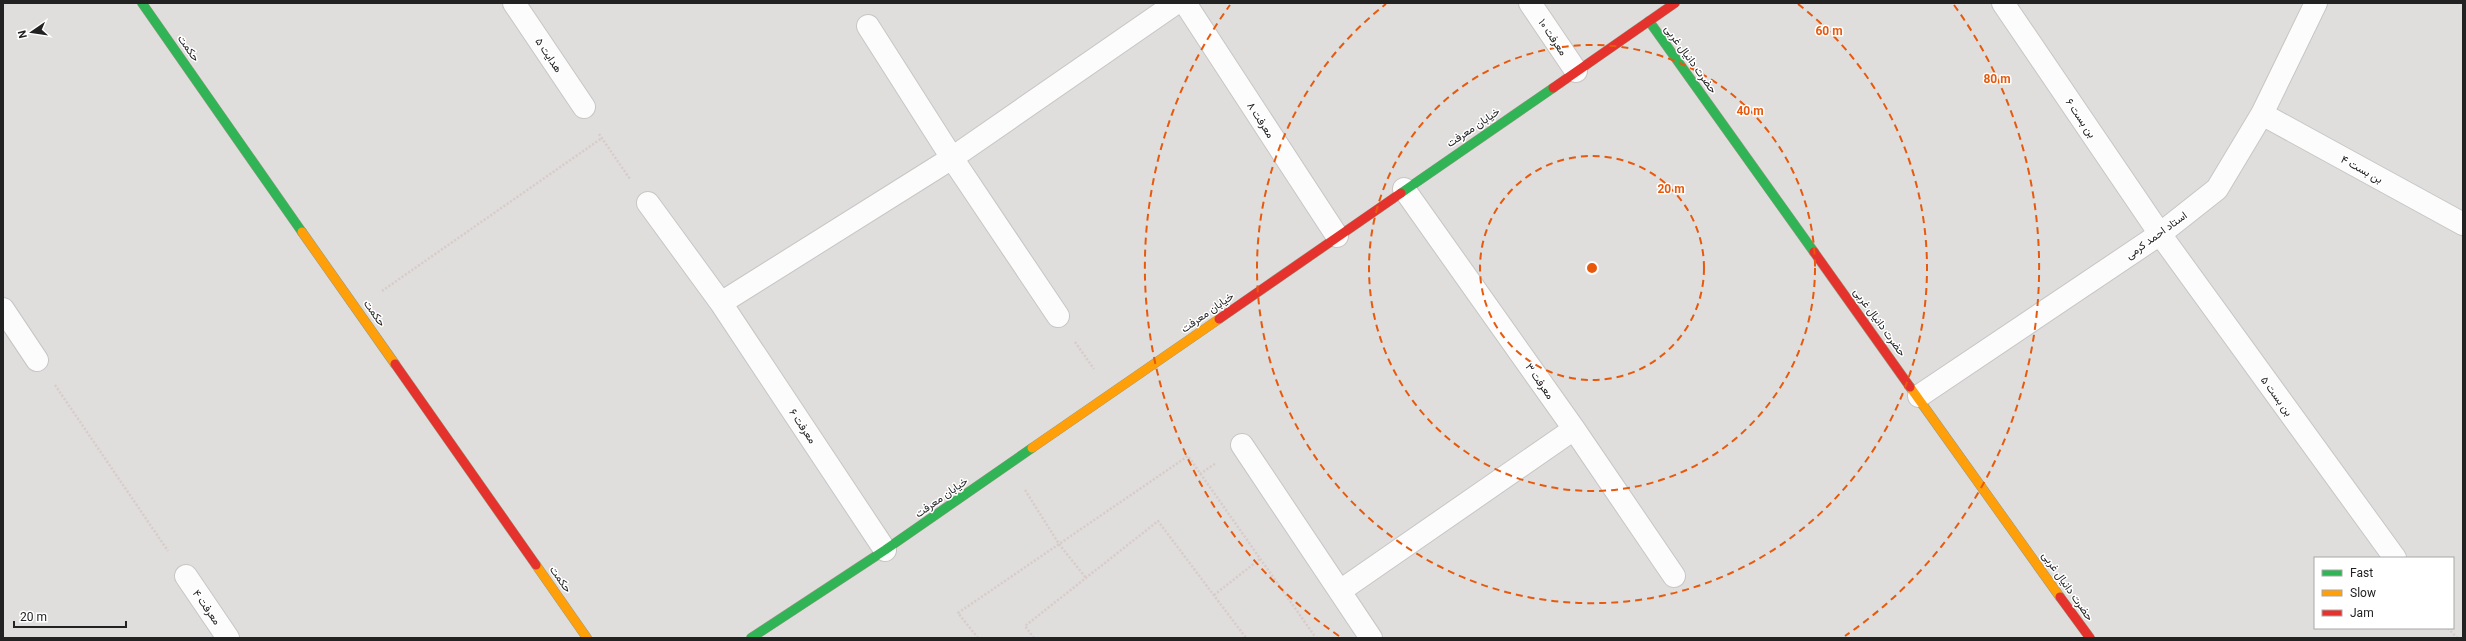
<svg xmlns="http://www.w3.org/2000/svg" width="2466" height="641" font-family="Roboto,Vazirmatn,sans-serif">
	<style>
		.residential { fill: #dfdedc; fill-rule: evenodd }
		.lines { fill: none; stroke-linecap: round; stroke-linejoin: round }
		.street-casing { stroke: #c7c6c5; stroke-width: 24 }
		.fast-casing { stroke: #989982; stroke-width: 10 }
		.slow-casing { stroke: #989982; stroke-width: 10 }
		.jam-casing { stroke: #989982; stroke-width: 10 }
		.path { stroke: #d8cbc9; stroke-width: 2.5; stroke-dasharray: 2 2; stroke-linecap: butt }
		.street { stroke: #fdfcfc; stroke-width: 22 }
		.fast { stroke: #30b455; stroke-width: 9 }
		.slow { stroke: #ff9f0a; stroke-width: 9 }
		.jam { stroke: #e5322d; stroke-width: 9 }
		.ring { fill: none; stroke: #e8590c; stroke-width: 2; stroke-dasharray: 7 5 }
		.labels { text-anchor: middle; stroke-width: 3; stroke-linejoin: round; paint-order: stroke }
		.street-label { font-size: 11px; fill: #222; stroke: #fff }
		.centre { fill: #e8590c; stroke: #fff; stroke-width: 2 }
		.ring-label { font-size: 12px; text-anchor: middle; font-weight: bold; fill: #e8590c; stroke: #fff; stroke-width: 3; stroke-linejoin: round; paint-order: stroke }
	</style>
	<rect width="100%" height="100%" fill="#efeeeb"/>
	<!-- residential -->
	<path class="residential" d="M3 3H2463V638H3ZM2315 558H2453V628H2315Z"/>
	<g class="lines">
		<!-- street casing -->
		<g class="street-casing">
			<path id="street" d="M514 3 584 107
				M1185 3 1337 236
				M1530 3 1576 71
				M2003 3 2160 234 2395 558
				M868 26 952 158 1058 316
				M2262 114 2463 224
				M1404 189 1574 429 1674 576
				M648 203 721 303 885 550
				M721 303 952 158 1176 3
				M3 309 37 360
				M1919 396 2160 234 2217 189 2262 114 2316 3
				M1242 445 1371 638
				M186 576 228 638
				M1340 591 1574 429"/>
		</g>
		<!-- fast casing -->
		<g class="fast-casing">
			<path id="fast" d="M142 3 302 232
				M1649 21 1814 252
				M1401 193 1553 88
				M751 638 885 550 1032 448"/>
		</g>
		<!-- slow casing -->
		<g class="slow-casing">
			<path id="slow" d="M302 232 395 364
				M1910 387 2060 597
				M1032 448 1219 319
				M536 565 587 638"/>
		</g>
		<!-- jam casing -->
		<g class="jam-casing">
			<path id="jam" d="M1553 88 1675 3
				M1814 252 1910 387
				M1219 319 1401 193
				M395 364 536 565
				M2060 597 2090 638"/>
		</g>
		<!-- path -->
		<path class="path" d="M599 134 630 179
			M382 291 602 138
			M1075 342 1094 369
			M55 385 168 551
			M1200 474 1216 463
			M1025 490 1059 544 1086 578
			M1214 595 1260 559
			M2448 628 2457 638
			M978 638 958 613 1188 456 1316 638
			M1034 638 1025 626 1158 521 1246 638"/>
		<!-- street -->
		<use href="#street" class="street"/>
		<!-- fast -->
		<use href="#fast" class="fast"/>
		<!-- slow -->
		<use href="#slow" class="slow"/>
		<!-- jam -->
		<use href="#jam" class="jam"/>
	</g>
	<!-- distance rings -->
	<g class="ring">
		<circle cx="1592" cy="268" r="112"/>
		<circle cx="1592" cy="268" r="223"/>
		<path d="M1798 4A335 335 0 1 1 1386 4"/>
		<path d="M1339 636A447 447 0 0 1 1230 5M1954 5A447 447 0 0 1 1845 636"/>
	</g>
	<g class="labels">
		<!-- street labels -->
		<g class="street-label">
			<text transform="translate(1553 37) rotate(56)" y="4">معرفت ۱۰</text>
			<text transform="translate(189 48) rotate(55)" y="4">حکمت</text>
			<text transform="translate(549 55) rotate(56)" y="4">هدایت ۵</text>
			<text transform="translate(1691 59) rotate(54)" y="4">حضرت دانیال غربی</text>
			<text transform="translate(2081 118) rotate(56)" y="4">بن بست ۶</text>
			<text transform="translate(1261 120) rotate(57)" y="4">معرفت ۸</text>
			<text transform="translate(1473 127) rotate(-34)" y="4">خیابان معرفت</text>
			<text transform="translate(2362 169) rotate(29)" y="4">بن بست ۴</text>
			<text transform="translate(2156 235) rotate(-36)" y="4">استاد احمد کرمی</text>
			<text transform="translate(1207 312) rotate(-35)" y="4">خیابان معرفت</text>
			<text transform="translate(375 313) rotate(55)" y="4">حکمت</text>
			<text transform="translate(1880 322) rotate(54)" y="4">حضرت دانیال غربی</text>
			<text transform="translate(1540 381) rotate(55)" y="4">معرفت ۳</text>
			<text transform="translate(2277 396) rotate(54)" y="4">بن بست ۵</text>
			<text transform="translate(803 426) rotate(56)" y="4">معرفت ۶</text>
			<text transform="translate(941 497) rotate(-35)" y="4">خیابان معرفت</text>
			<text transform="translate(561 579) rotate(55)" y="4">حکمت</text>
			<text transform="translate(2068 586) rotate(55)" y="4">حضرت دانیال غربی</text>
			<text transform="translate(207 607) rotate(55)" y="4">معرفت ۴</text>
		</g>
	</g>
	<circle cx="1592" cy="268" r="6" class="centre"/>
	<g class="ring-label">
		<text x="1829" y="35">60 m</text>
		<text x="1997" y="83">80 m</text>
		<text x="1750" y="115">40 m</text>
		<text x="1671" y="193">20 m</text>
	</g>
	<!-- border -->
	<rect width="2466" height="641" fill="none" stroke="#222222" stroke-width="8"/>
	<!-- legend -->
	<rect x="2314" y="557" width="140" height="72" fill="#ffffff" stroke="#a7a7a7"/>
	<rect x="2322" y="570" width="20" height="6" fill="#30b455" stroke="#a7a7a7"/>
	<text x="2350" y="577" font-size="12" fill="#222222">Fast</text>
	<rect x="2322" y="590" width="20" height="6" fill="#ff9f0a" stroke="#a7a7a7"/>
	<text x="2350" y="597" font-size="12" fill="#222222">Slow</text>
	<rect x="2322" y="610" width="20" height="6" fill="#e5322d" stroke="#a7a7a7"/>
	<text x="2350" y="617" font-size="12" fill="#222222">Jam</text>
	<!-- north arrow -->
	<g transform="translate(32 32) rotate(257)" stroke="#ffffff" stroke-width="3" paint-order="stroke">
	<path d="M0-3L7 15L0 10L-7 15Z" fill="#222222"/>
	<text y="-6" font-size="11" font-weight="bold" text-anchor="middle" fill="#222222">N</text>
	</g>
	<!-- scale -->
	<path d="M14 621v6h112v-6" fill="none" stroke="#222222" stroke-width="2"/>
	<text x="20" y="621" font-size="12" fill="#222222" stroke="#ffffff" stroke-width="3" paint-order="stroke">20 m</text>
</svg>
